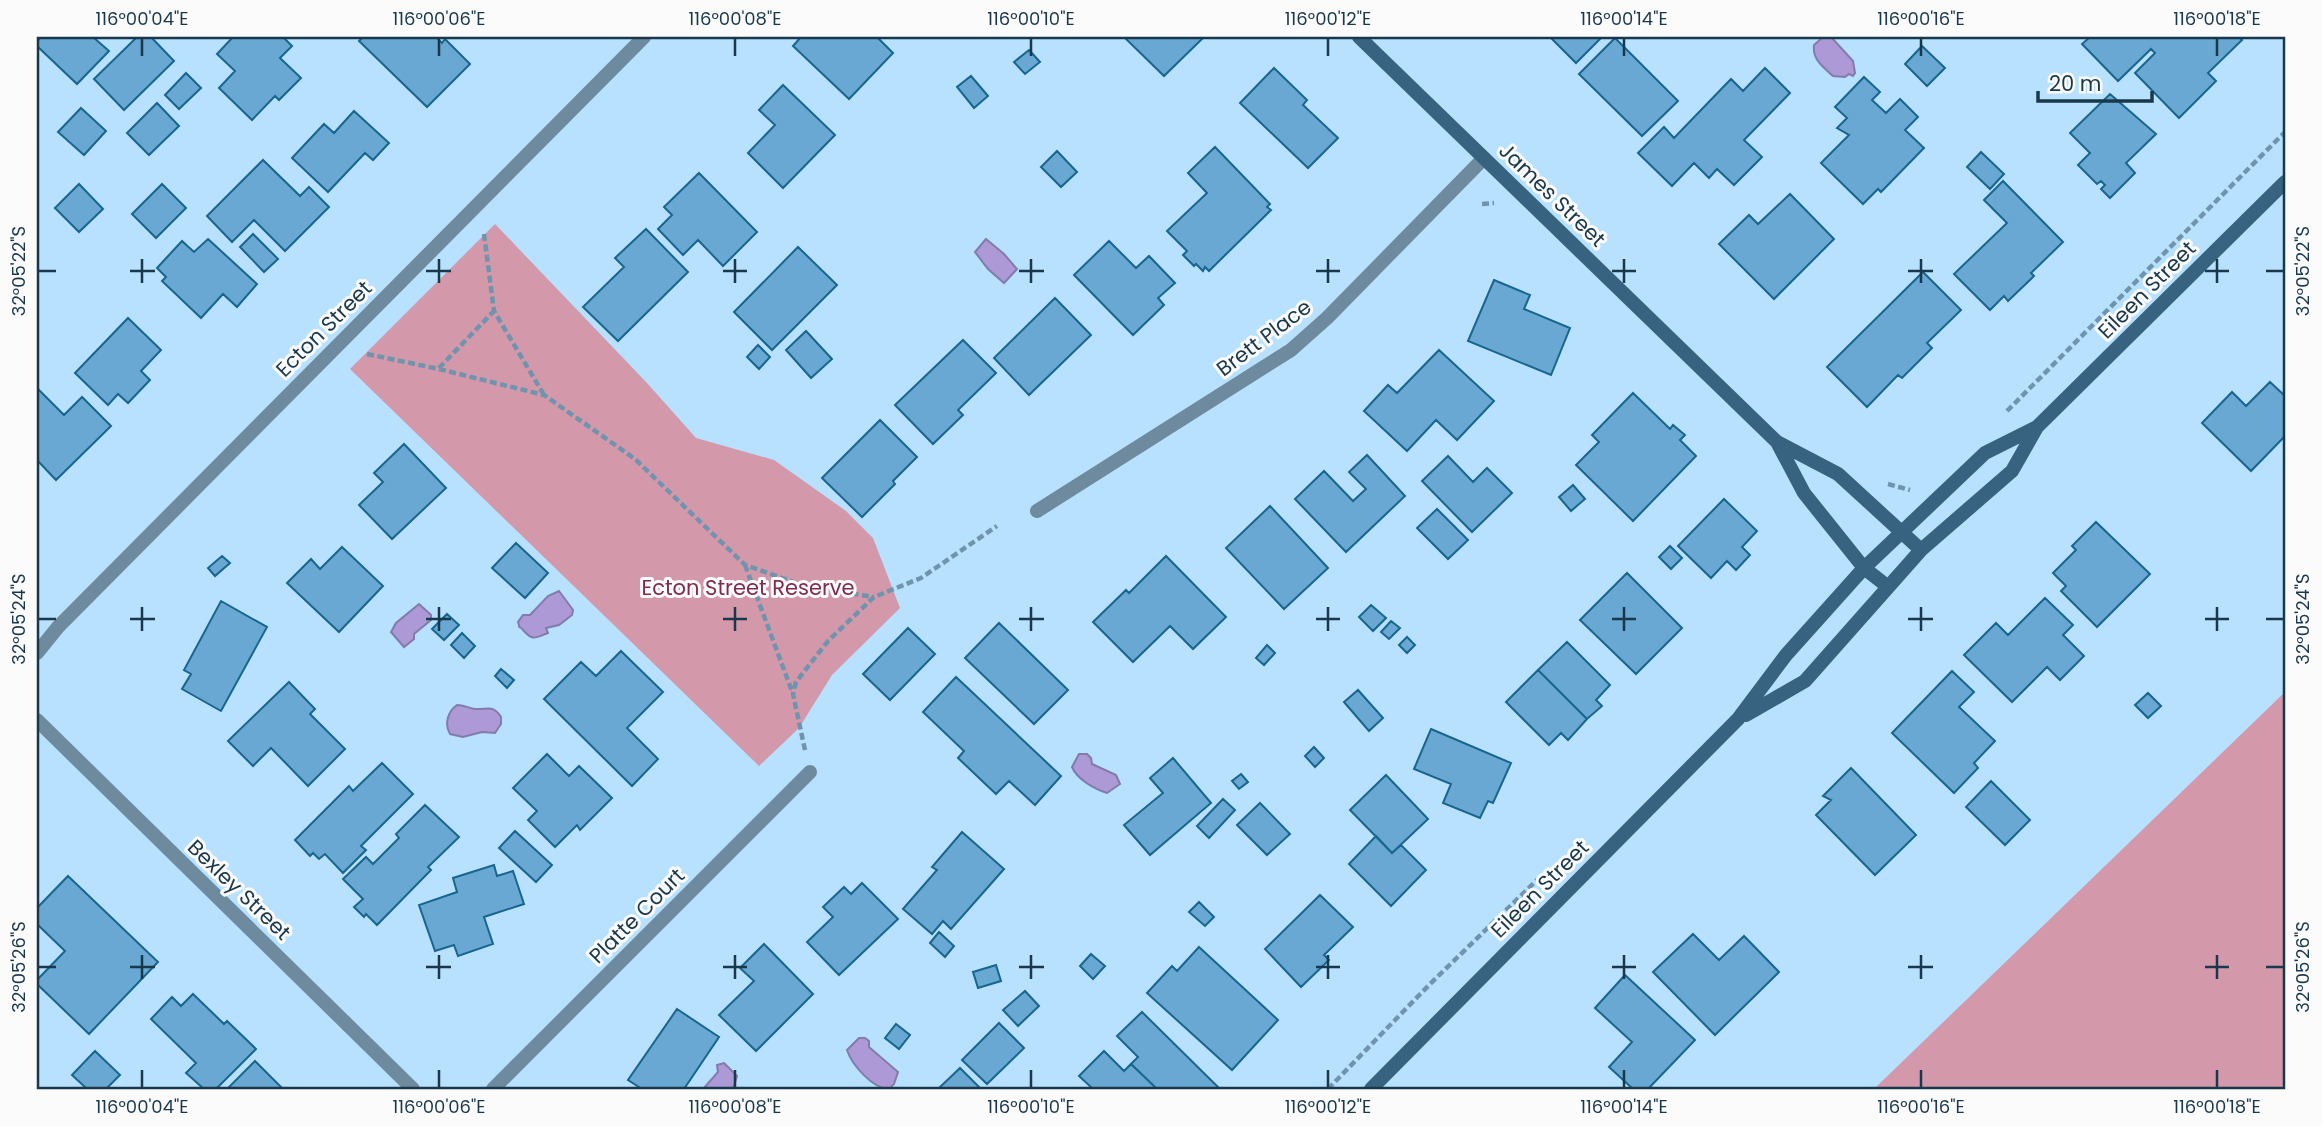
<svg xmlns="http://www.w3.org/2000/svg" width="2322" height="1126" font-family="Poppins,sans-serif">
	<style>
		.green { fill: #d398aa }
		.water { fill: #ad99d6; stroke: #817cac; stroke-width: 2 }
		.building { fill: #69a8d2; stroke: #186590; stroke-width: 2 }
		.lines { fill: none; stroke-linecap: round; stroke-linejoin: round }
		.path { stroke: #7094ad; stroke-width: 4.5; stroke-dasharray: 7 3.5; stroke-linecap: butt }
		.street { stroke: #6e8a9e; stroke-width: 14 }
		.secondary { stroke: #386380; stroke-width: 14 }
		.ticks { fill: none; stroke: #1a384b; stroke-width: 2.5 }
		.labels { text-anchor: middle; stroke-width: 6; stroke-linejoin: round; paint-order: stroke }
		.street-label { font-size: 21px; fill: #1a384b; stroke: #fbfbfb }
		.park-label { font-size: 21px; fill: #802c4d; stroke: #fbfbfb }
		.neatline { fill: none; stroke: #1a384b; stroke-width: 2.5 }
		.ticks-label { font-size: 18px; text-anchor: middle; fill: #1a384b }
	</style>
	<rect width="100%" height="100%" fill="#b7e1fe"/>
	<!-- green -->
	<path class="green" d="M495 224 647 383 696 438 774 460 846 511 873 538 900 608 832 675 799 728 759 766 350 369Z
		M2285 692V1089H1874Z"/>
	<!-- water -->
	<path class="water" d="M1822 38H1832L1853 61 1855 73 1853 76 1849 74 1845 77 1833 76C1823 67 1812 59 1814 45Z
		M986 239 1004 254 1017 269 1004 283 988 269 975 252Z
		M559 591 573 610 572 615 559 625 546 628 548 633C535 638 533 641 524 631 517 623 521 632 518 622L523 615H530L548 596Z
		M419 604 431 615V620L414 634V639L404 647 391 632 396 623Z
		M457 705C463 705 469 708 475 709 487 710 493 704 501 717V724L495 733 482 732 463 737 450 734C444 724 448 711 457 705Z
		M1079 754H1087L1091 758 1092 764 1116 775 1120 784 1107 793C1094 789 1077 779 1072 767Z
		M859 1038H865L869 1041V1047L898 1072 894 1084 889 1089C873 1089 852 1065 847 1050Z
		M724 1063 737 1076 733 1089H703L718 1072 717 1065Z"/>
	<!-- building -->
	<path class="building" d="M41 37H93L109 51 77 84 37 46V41Z
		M137 37H151L174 61 124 110 94 79Z
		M233 37H283L292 46 280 58 301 78 279 100 275 96 252 120 219 88 235 71 217 54Z
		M363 37H436L442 43 445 39 470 64 427 107 359 41Z
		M801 37H877L893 53 849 99 793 46Z
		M1129 37H1204L1164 76 1126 39Z
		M1550 37H1602L1576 63Z
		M2090 37H2239L2242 40 2208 73 2216 81 2179 118 2135 73 2155 53 2151 49 2118 81 2082 44Z
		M1615 38 1678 101 1642 136 1579 74Z
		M1922 46 1945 68 1927 86 1905 64Z
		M1029 50 1040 62 1025 74 1014 62Z
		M1274 68 1307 100 1303 105 1338 138 1308 168 1240 103Z
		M1765 68 1790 93 1744 140 1762 157 1734 185 1717 169 1709 178 1694 163 1672 186 1638 153 1664 127 1674 138 1731 79 1743 91Z
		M186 73 201 88 179 109 165 95Z
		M971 76 988 96 974 108 957 87Z
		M1864 77 1880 92 1872 100 1886 113 1900 99 1918 117 1905 130 1924 148 1881 192 1878 189 1863 204 1821 163 1849 135 1837 128 1847 118 1835 107Z
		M783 85 835 135 783 188 748 153 775 125 759 110Z
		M2110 94 2156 134 2126 163 2135 173 2110 198 2101 189 2105 185 2101 181 2097 184 2078 165 2090 153 2070 133Z
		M157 103 179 126 149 155 127 133Z
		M81 108 106 131 84 155 58 132Z
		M354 111 389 143 373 160 365 153 328 192 292 158 324 124 334 133Z
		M1215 147 1270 204 1267 207 1271 210 1209 271 1205 267 1203 271 1196 264 1194 266 1183 255 1187 251 1167 231 1207 193 1188 173Z
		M1057 151 1077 172 1061 187 1041 167Z
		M1981 152 2004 174 1990 189 1967 167Z
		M263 160 300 196 309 187 329 207 285 251 254 220 232 242 207 216Z
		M699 173 757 232 723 266 698 240 683 255 658 229 672 215 664 207Z
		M2003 181 2063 242 2031 273 2034 276 2008 301 2004 296 1990 310 1954 274 2007 223 1984 200Z
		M79 184 103 209 79 232 55 208Z
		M162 184 186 208 156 238 132 214Z
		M1790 194 1834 239 1774 299 1719 244 1749 215 1758 224Z
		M646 229 688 272 618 341 583 307 624 267 615 258Z
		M253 234 278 259 264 272 240 247Z
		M208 239 257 284 237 307 223 294 201 318 162 281 166 277 157 268 182 241 194 252Z
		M1109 241 1136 268 1149 256 1175 283 1158 298 1164 305 1133 335 1074 275Z
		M798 247 837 285 772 350 734 312Z
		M1923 272 1961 310 1927 343 1932 348 1902 378 1898 375 1867 407 1827 367Z
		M1494 280 1530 295 1524 309 1570 328 1551 375 1468 341Z
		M1055 298 1091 335 1029 395 994 358Z
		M128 318 161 350 141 371 150 380 128 403 118 394 108 405 75 373Z
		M806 331 832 359 811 378 786 350Z
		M963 340 996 373 958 410 963 415 933 444 895 405Z
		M758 345 770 357 759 369 747 357Z
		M1439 350 1494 401 1457 440 1436 420 1407 451 1364 411 1388 385 1397 393Z
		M2270 382 2285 396V436L2251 471 2202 423 2232 392 2246 406Z
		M37 388 64 415 82 397 111 426 56 480 37 460Z
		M1633 393 1670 429 1673 425 1685 435 1680 440 1696 456 1633 521 1576 465 1599 442 1592 435Z
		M880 420 917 457 893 481 895 484 862 517 822 478Z
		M404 444 446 488 392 539 359 505 383 482 374 473Z
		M1367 455 1405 496 1346 552 1295 499 1324 471 1353 501 1366 489 1349 472Z
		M1448 456 1473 482 1487 468 1512 493 1472 532 1422 481Z
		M1573 485 1585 499 1571 511 1559 497Z
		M1724 499 1757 531 1742 547 1750 555 1736 570 1727 561 1711 578 1678 546Z
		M1270 506 1328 568 1284 609 1226 548Z
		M1437 509 1468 540 1448 559 1417 528Z
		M2096 522 2150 574 2097 627 2061 591 2066 586 2053 573 2076 550 2072 546Z
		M516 543 548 573 525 598 492 568Z
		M1670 546 1682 558 1671 569 1659 557Z
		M342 547 383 586 339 632 287 583 311 559 320 569Z
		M222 556 230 563 215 576 208 568Z
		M1166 556 1226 617 1193 649 1170 626 1133 662 1093 622 1126 590 1129 593Z
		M1627 573 1682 628 1636 674 1580 620Z
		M2045 598 2073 625 2063 635 2084 656 2060 680 2047 667 2012 702 1964 655 1996 623 2008 635Z
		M221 601 267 627 221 711 182 689 191 674 184 670Z
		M1371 605 1386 618 1373 631 1359 617Z
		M447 614 459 625 444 640 432 629Z
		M1391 621 1400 628 1389 639 1381 632Z
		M999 623 1068 690 1034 724 965 658Z
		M908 628 935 654 890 700 863 674Z
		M462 633 475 646 464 658 451 645Z
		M1407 637 1415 645 1407 653 1399 645Z
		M1567 642 1610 685 1596 700 1602 706 1587 719 1538 670Z
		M1267 645 1275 653 1264 665 1256 658Z
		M621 651 663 692 627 728 658 759 632 786 544 699 581 662 596 676Z
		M501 669 514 680 507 688 495 676Z
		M1538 670 1587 719 1568 740 1561 733 1549 745 1506 702Z
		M1952 671 1974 692 1959 707 1995 741 1974 763 1978 768 1954 793 1892 733Z
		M956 677 1061 776 1035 805 1009 781 996 794 958 758 964 751 923 712Z
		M289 682 315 709 310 714 345 749 308 786 271 748 253 766 228 741Z
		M1358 690 1383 718 1369 731 1344 702Z
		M2148 693 2161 706 2148 718 2135 705Z
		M1431 729 1511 763 1493 803 1488 801 1480 818 1443 803 1451 784 1414 769Z
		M1314 747 1324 758 1315 767 1305 756Z
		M547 754 569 776 579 766 612 798 580 830 577 825 555 847 528 820 537 811 513 788Z
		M1173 758 1211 803 1150 855 1124 825 1163 793 1150 778Z
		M382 763 413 794 361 846 366 850 343 873 325 854 319 859 313 853 310 856 295 840 349 786 353 791Z
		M1851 768 1916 835 1875 875 1816 815 1831 800 1823 796Z
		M1241 774 1248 782 1239 789 1232 781Z
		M1386 775 1428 819 1392 853 1350 810Z
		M1991 781 2030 820 2005 845 1966 807Z
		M1223 799 1235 810 1209 838 1197 826Z
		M1260 803 1290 834 1267 855 1237 825Z
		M425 805 459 837 428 867 431 870 377 925 366 914 364 917 354 907 363 899 343 879 366 857 373 864 399 838 396 834Z
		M515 831 552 865 536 882 499 848Z
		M962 832 1004 869 951 929 943 921 932 934 903 909 937 870 932 867Z
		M1376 836 1392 853 1401 845 1426 870 1391 906 1349 864Z
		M494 865 497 876 513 871 524 904 484 917 493 944 458 956 454 945 435 951 419 905 457 892 453 878Z
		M68 876 158 962 89 1034 37 984V980L65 951 37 924V908Z
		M862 883 898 919 839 975 807 942 833 917 823 907 844 887 851 894Z
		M1320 895 1353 927 1324 955 1329 960 1301 987 1265 949Z
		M1199 902 1214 917 1205 926 1189 912Z
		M939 932 954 946 945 957 930 943Z
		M1693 934 1719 960 1744 936 1779 972 1715 1035 1653 972Z
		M764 944 813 994 756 1051 719 1015 754 981 740 968Z
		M1199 947 1278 1020 1232 1070 1147 993 1172 966 1177 971Z
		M1091 954 1105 966 1093 979 1080 966Z
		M996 965 1001 981 978 988 973 972Z
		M1625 975 1695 1040 1648 1089H1633L1609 1067 1632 1042 1595 1008Z
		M1025 991 1039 1006 1018 1026 1003 1010Z
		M193 994 224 1024 227 1021 256 1049 216 1089H204L186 1073 196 1063 151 1019 172 997 181 1006Z
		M677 1009 719 1037 684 1089H642L628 1080Z
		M1142 1012 1219 1088 1157 1089 1131 1064 1138 1057 1117 1036Z
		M999 1023 1024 1048 987 1084 962 1060Z
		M896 1024 910 1035 899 1049 885 1038Z
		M95 1051 120 1075 106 1089H87L72 1075Z
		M1104 1051 1124 1071 1131 1064 1157 1089H1093L1079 1076Z
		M255 1061 283 1089H232L229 1087Z
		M960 1068 981 1089 939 1088Z"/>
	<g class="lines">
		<!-- path -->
		<path class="path" d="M1482 204 1494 203
			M484 234 494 311 544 395
			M367 354 439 369 544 395 635 459 745 565 808 587 874 597
			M439 368 494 311
			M2007 411 2285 132
			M1888 484 1910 490
			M745 565 793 694
			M805 750 793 694 796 682 828 641 874 597 921 578 997 526
			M1328 1089 1430 984 1538 879"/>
		<!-- street -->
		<path class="street" d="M1037 511 1291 350 1327 318 1484 158
			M37 653 58 627 644 37
			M37 720 413 1089
			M493 1089 810 772"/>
		<!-- secondary -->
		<path class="secondary" d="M1359 37 1777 442 1838 474 1921 550
			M1777 442 1804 493 1864 568 1887 586
			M1746 715 1805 681 1921 550 2012 471 2037 427 2285 182
			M1371 1089 1738 719 1786 655 1864 568 1985 453 2037 427"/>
	</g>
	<!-- ticks -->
	<path class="ticks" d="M142 38V56M439 38V56M735 38V56M1031 38V56M1328 38V56M1624 38V56M1921 38V56M2217 38V56M142 259V283M439 259V283M735 259V283M1031 259V283M1328 259V283M1624 259V283M1921 259V283M2217 259V283M38 271H56M130 271H155M426 271H451M723 271H747M1019 271H1044M1316 271H1340M1612 271H1636M1908 271H1933M2205 271H2229M2266 271H2284M142 607V631M439 607V631M735 607V631M1031 607V631M1328 607V631M1624 607V631M1921 607V631M2217 607V631M38 619H56M130 619H155M426 619H451M723 619H747M1019 619H1044M1316 619H1340M1612 619H1636M1908 619H1933M2205 619H2229M2266 619H2284M142 955V979M439 955V979M735 955V979M1031 955V979M1328 955V979M1624 955V979M1921 955V979M2217 955V979M38 967H56M130 967H155M426 967H451M723 967H747M1019 967H1044M1316 967H1340M1612 967H1636M1908 967H1933M2205 967H2229M2266 967H2284M142 1070V1088M439 1070V1088M735 1070V1088M1031 1070V1088M1328 1070V1088M1624 1070V1088M1921 1070V1088M2217 1070V1088"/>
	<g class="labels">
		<!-- street labels -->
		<g class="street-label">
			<text transform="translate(1552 195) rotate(44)" y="7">James Street</text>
			<text transform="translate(2147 290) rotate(-45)" y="7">Eileen Street</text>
			<text transform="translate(324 329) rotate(-45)" y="7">Ecton Street</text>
			<text transform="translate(1264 338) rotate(-37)" y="7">Brett Place</text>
			<text transform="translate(1540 889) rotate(-45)" y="7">Eileen Street</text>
			<text transform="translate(239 890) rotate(44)" y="7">Bexley Street</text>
			<text transform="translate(637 916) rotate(-45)" y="7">Platte Court</text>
		</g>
		<!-- park labels -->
		<g class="park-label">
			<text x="748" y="595">Ecton Street Reserve</text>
		</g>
	</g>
	<!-- border -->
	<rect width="2322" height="1126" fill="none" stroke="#fbfbfb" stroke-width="77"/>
	<!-- scale -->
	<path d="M2038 91v10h114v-10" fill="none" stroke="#1a384b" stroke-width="3.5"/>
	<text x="2049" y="91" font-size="21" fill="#1a384b" stroke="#fbfbfb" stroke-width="5" paint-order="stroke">20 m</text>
	<rect x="38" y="38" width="2246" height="1050" class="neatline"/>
	<g class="ticks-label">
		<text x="142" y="25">116°00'04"E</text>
		<text x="439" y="25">116°00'06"E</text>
		<text x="735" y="25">116°00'08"E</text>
		<text x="1031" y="25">116°00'10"E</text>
		<text x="1328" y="25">116°00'12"E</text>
		<text x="1624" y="25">116°00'14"E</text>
		<text x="1921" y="25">116°00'16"E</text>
		<text x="2217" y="25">116°00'18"E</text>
		<text transform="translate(19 271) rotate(-90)" y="6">32°05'22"S</text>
		<text transform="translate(2303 271) rotate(-90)" y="6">32°05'22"S</text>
		<text transform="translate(19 619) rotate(-90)" y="6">32°05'24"S</text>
		<text transform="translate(2303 619) rotate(-90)" y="6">32°05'24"S</text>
		<text transform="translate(19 967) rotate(-90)" y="6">32°05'26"S</text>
		<text transform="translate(2303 967) rotate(-90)" y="6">32°05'26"S</text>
		<text x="142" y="1113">116°00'04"E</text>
		<text x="439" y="1113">116°00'06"E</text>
		<text x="735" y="1113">116°00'08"E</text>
		<text x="1031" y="1113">116°00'10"E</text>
		<text x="1328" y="1113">116°00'12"E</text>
		<text x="1624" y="1113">116°00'14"E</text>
		<text x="1921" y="1113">116°00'16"E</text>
		<text x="2217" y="1113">116°00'18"E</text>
	</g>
</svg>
